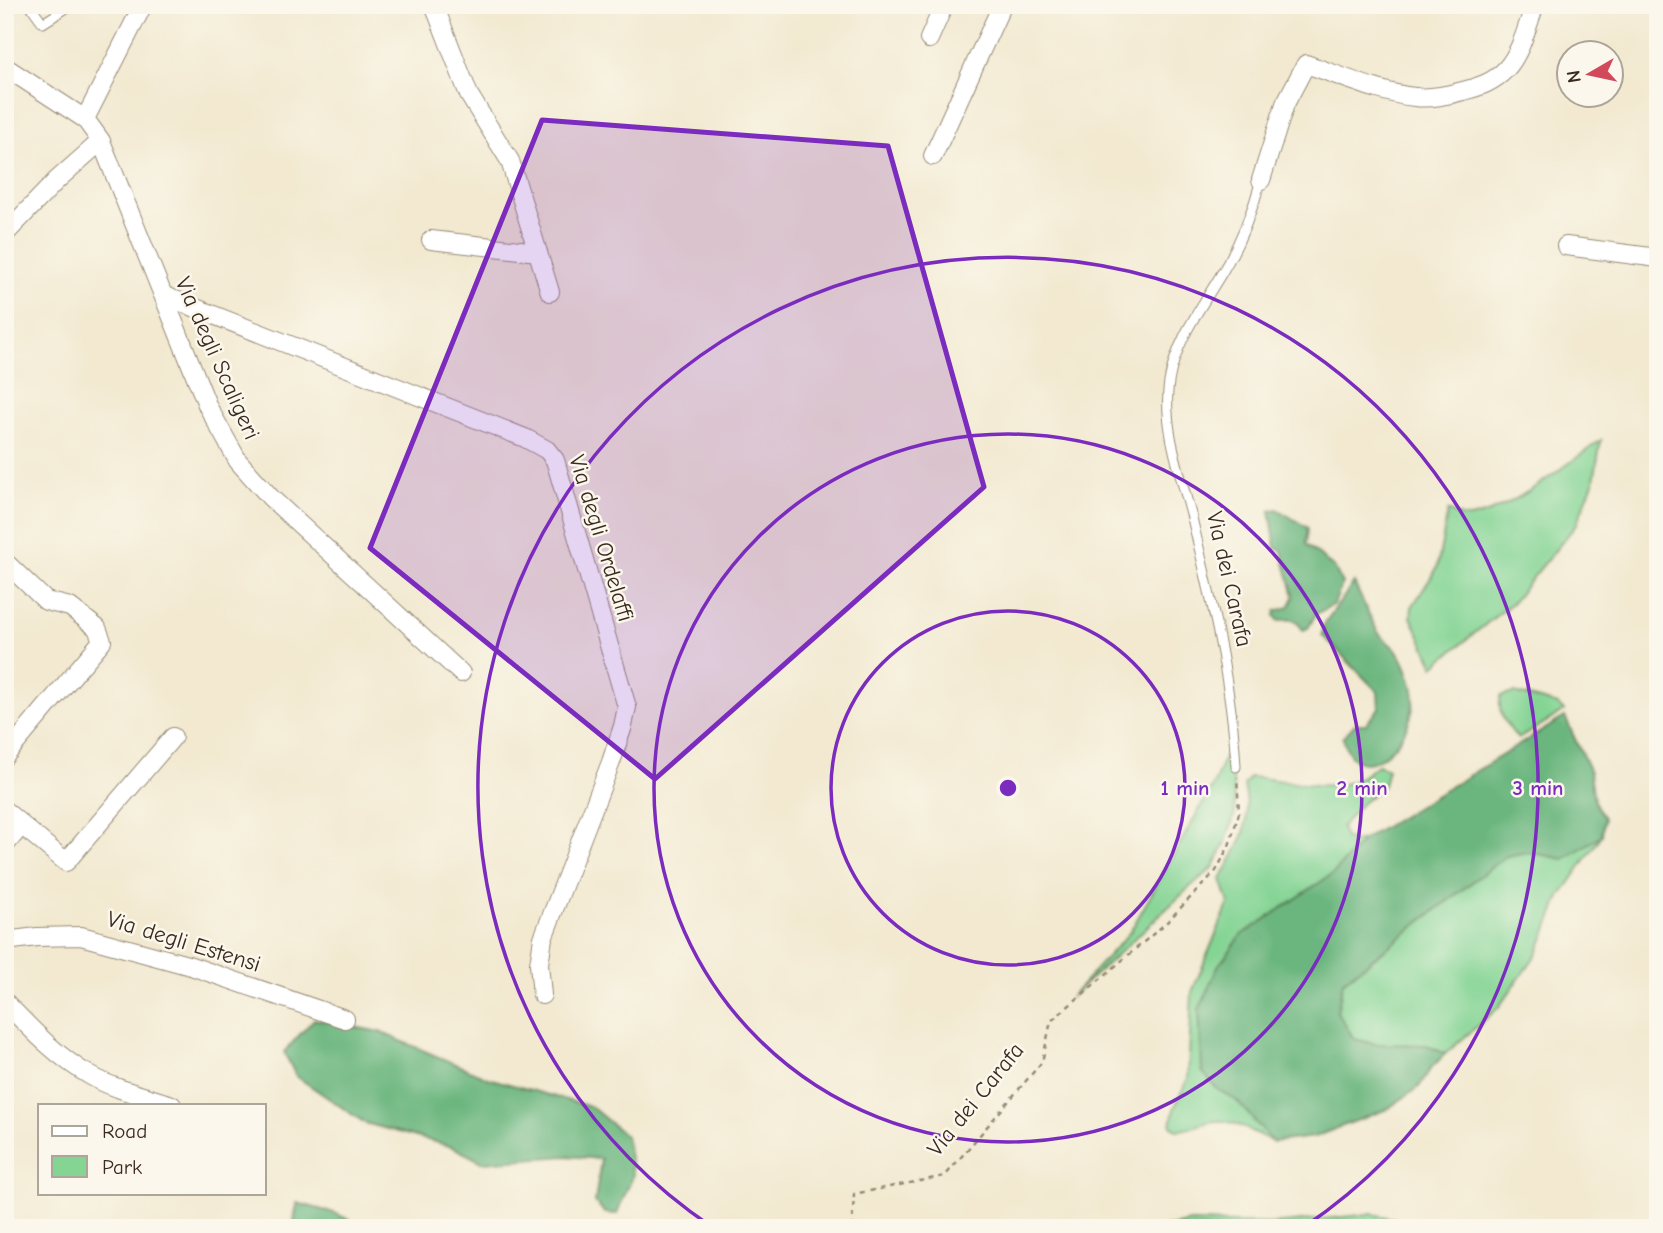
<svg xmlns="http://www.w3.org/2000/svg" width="1663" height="1233" font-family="'Comic Neue',sans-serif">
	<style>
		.green { fill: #84d494; stroke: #607f59; stroke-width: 2 }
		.forest { fill: #6bb67e; stroke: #53704e; stroke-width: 2 }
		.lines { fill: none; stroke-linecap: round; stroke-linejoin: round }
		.service-casing { stroke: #968a77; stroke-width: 11 }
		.minor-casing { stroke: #968a77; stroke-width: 20 }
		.path { stroke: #968a77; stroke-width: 2.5; stroke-dasharray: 5 5; stroke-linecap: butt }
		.service { stroke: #fff; stroke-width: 9 }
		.minor { stroke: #fff; stroke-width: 18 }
		.marked { fill: #7b2cbf; fill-opacity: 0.2; stroke: #7b2cbf; stroke-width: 5; stroke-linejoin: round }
		.ring { fill: none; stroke: #7b2cbf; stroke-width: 3.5 }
		.labels { text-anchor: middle; stroke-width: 5; stroke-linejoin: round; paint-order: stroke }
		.street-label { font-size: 23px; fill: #3b2a1e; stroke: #fbf7ec }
		.centre { fill: #7b2cbf; stroke: #fbf7ec; stroke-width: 3.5 }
		.ring-label { font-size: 21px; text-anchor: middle; font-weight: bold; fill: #7b2cbf; stroke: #fbf7ec; stroke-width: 5; stroke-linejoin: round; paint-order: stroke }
	</style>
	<rect width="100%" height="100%" fill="#fbf7ec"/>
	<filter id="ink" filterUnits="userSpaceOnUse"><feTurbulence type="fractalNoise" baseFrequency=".0143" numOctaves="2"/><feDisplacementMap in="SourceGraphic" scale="14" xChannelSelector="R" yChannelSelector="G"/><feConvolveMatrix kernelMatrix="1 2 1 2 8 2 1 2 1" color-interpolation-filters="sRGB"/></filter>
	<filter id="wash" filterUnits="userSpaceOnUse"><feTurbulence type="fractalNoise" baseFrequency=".00686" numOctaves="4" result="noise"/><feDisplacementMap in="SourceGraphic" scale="28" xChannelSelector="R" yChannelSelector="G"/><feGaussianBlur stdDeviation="1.57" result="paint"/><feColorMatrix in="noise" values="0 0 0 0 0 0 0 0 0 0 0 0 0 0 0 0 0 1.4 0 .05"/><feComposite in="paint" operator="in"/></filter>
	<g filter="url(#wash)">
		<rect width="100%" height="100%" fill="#f2e9d0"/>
		<!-- green -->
		<path class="green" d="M1601 440 1594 480 1576 525 1512 603 1434 666 1411 617 1412 607 1437 568 1448 511C1456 515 1465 520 1474 517 1513 508 1567 464 1601 440Z
			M1514 693 1558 705 1564 711 1518 739C1507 725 1496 713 1501 696Z
			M1225 755 1233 779 1235 813 1225 844 1213 868 1191 886 1070 998 1130 932 1215 782Z
			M1377 765 1388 769 1384 785 1361 804 1341 827 1345 838 1355 842 1363 840 1334 873 1242 935 1217 1089 1237 1101 1273 1142C1256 1134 1234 1119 1215 1121 1202 1122 1191 1130 1177 1130L1171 1125 1174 1109 1188 1078 1192 992 1229 903 1221 879C1241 842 1253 829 1244 785L1250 777C1283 779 1323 792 1354 781 1362 778 1370 770 1377 765Z
			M1602 835 1560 897 1538 952 1498 1008 1445 1054 1427 1045 1375 1044 1354 1039 1337 1012 1343 982 1506 856 1528 852 1564 859Z
			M1372 1214 1406 1221 1414 1228H1162L1191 1222 1273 1224Z"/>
		<!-- forest -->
		<path class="forest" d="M1277 509 1308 528 1306 544 1335 569 1342 584 1334 604 1316 614 1308 628 1303 630C1296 619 1291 618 1279 621L1275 616 1276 611 1289 607 1294 597 1282 551 1276 548 1270 511Z
			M1354 583C1362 599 1369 616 1378 632 1383 639 1391 644 1397 651 1404 659 1411 679 1413 690 1421 736 1357 799 1343 737L1355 724H1366L1379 708 1378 692 1322 635 1324 624Z
			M1565 717 1590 772 1594 801 1604 818 1602 835 1564 859 1528 852 1506 856 1343 981 1337 1012 1354 1039 1375 1044 1427 1045 1445 1054 1431 1068 1419 1087 1387 1109 1314 1137 1273 1142 1237 1101 1217 1089 1202 1071 1199 1010 1218 966 1242 935 1334 873 1363 840Z
			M314 1019 380 1032 488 1078 591 1107 626 1136 633 1175 617 1214 605 1213 595 1202 601 1159 567 1156 482 1162 453 1147 365 1123 296 1076 284 1052Z
			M297 1203 334 1213 368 1228H293Z"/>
	</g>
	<g filter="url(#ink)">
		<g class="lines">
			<!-- service casing -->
			<g class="service-casing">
				<path id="service" d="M30 5 43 23 68 7
					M1236 767C1232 684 1212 603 1193 522 1182 478 1162 427 1169 382 1176 337 1206 302 1227 264 1242 238 1253 209 1261 180"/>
			</g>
			<!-- minor casing -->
			<g class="minor-casing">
				<path id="minor" d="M434 5 469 95 510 161 550 292
					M929 39 944 5
					M5 67 85 119 101 141 208 407 238 461 271 498 461 673
					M85 119 143 5
					M933 156 1002 5
					M1261 180 1285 104 1306 64C1339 75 1382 94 1415 97 1431 99 1447 95 1463 91 1479 87 1494 82 1506 69 1521 53 1527 26 1535 5
					M5 234 57 180 101 141
					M431 240 538 252
					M1566 246 1658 258
					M163 295 525 438 547 450 555 460 627 707 623 726 611 762 543 938 539 964 542 995
					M5 562 46 601 70 607 97 628 102 641 5 756
					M5 811 66 862 173 737
					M5 845 22 825
					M5 941 37 937 81 936 191 966 345 1019
					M5 1002C31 1029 58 1058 91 1076 116 1090 145 1096 172 1105"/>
			</g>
			<!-- path -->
			<path class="path" d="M852 1228 854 1194 945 1176 1042 1062 1051 1021 1166 923 1216 871 1229 846 1239 813 1237 777"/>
			<!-- service -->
			<use href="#service" class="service"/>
			<!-- minor -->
			<use href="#minor" class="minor"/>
		</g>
	</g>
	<!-- marked area -->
	<path class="marked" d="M542 120 888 146 984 487 655 779 370 548Z"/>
	<!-- distance rings -->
	<g class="ring">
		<circle cx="1008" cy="788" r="177"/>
		<circle cx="1008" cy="788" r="354"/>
		<path d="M712 1227A530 530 0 1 1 1304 1227"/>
	</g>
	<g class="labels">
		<!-- street labels -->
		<g class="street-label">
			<text transform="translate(218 358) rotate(66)" y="8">Via degli Scaligeri</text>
			<text transform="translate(602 538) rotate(73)" y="8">Via degli Ordelaffi</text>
			<text transform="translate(1230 579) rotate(77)" y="8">Via dei Carafa</text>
			<text transform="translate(184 941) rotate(17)" y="8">Via degli Estensi</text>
			<text transform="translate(975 1099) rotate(-51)" y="8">Via dei Carafa</text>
		</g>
	</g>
	<circle cx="1008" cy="788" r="10" class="centre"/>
	<g class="ring-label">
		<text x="1185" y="795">1 min</text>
		<text x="1362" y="795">2 min</text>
		<text x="1538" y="795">3 min</text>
	</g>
	<!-- margin -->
	<rect width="1663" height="1233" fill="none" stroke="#fbf7ec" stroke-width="28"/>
	<!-- legend -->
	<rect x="38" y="1104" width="228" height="91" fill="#fbf7ec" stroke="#aea59a" stroke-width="2"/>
	<rect x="52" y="1126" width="35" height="10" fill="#ffffff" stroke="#aea59a" stroke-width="2"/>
	<text x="102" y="1138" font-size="21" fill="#3b2a1e">Road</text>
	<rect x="52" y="1156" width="35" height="21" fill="#84d494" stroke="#aea59a" stroke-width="2"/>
	<text x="102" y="1174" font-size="21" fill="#3b2a1e">Park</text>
	<!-- north arrow -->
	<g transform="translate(1590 74) rotate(261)"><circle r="33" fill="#fbf7ec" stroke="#aea59a" stroke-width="2"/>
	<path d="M0-5L12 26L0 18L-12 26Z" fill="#d1495b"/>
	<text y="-10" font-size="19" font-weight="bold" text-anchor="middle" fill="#3b2a1e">N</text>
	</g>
</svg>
